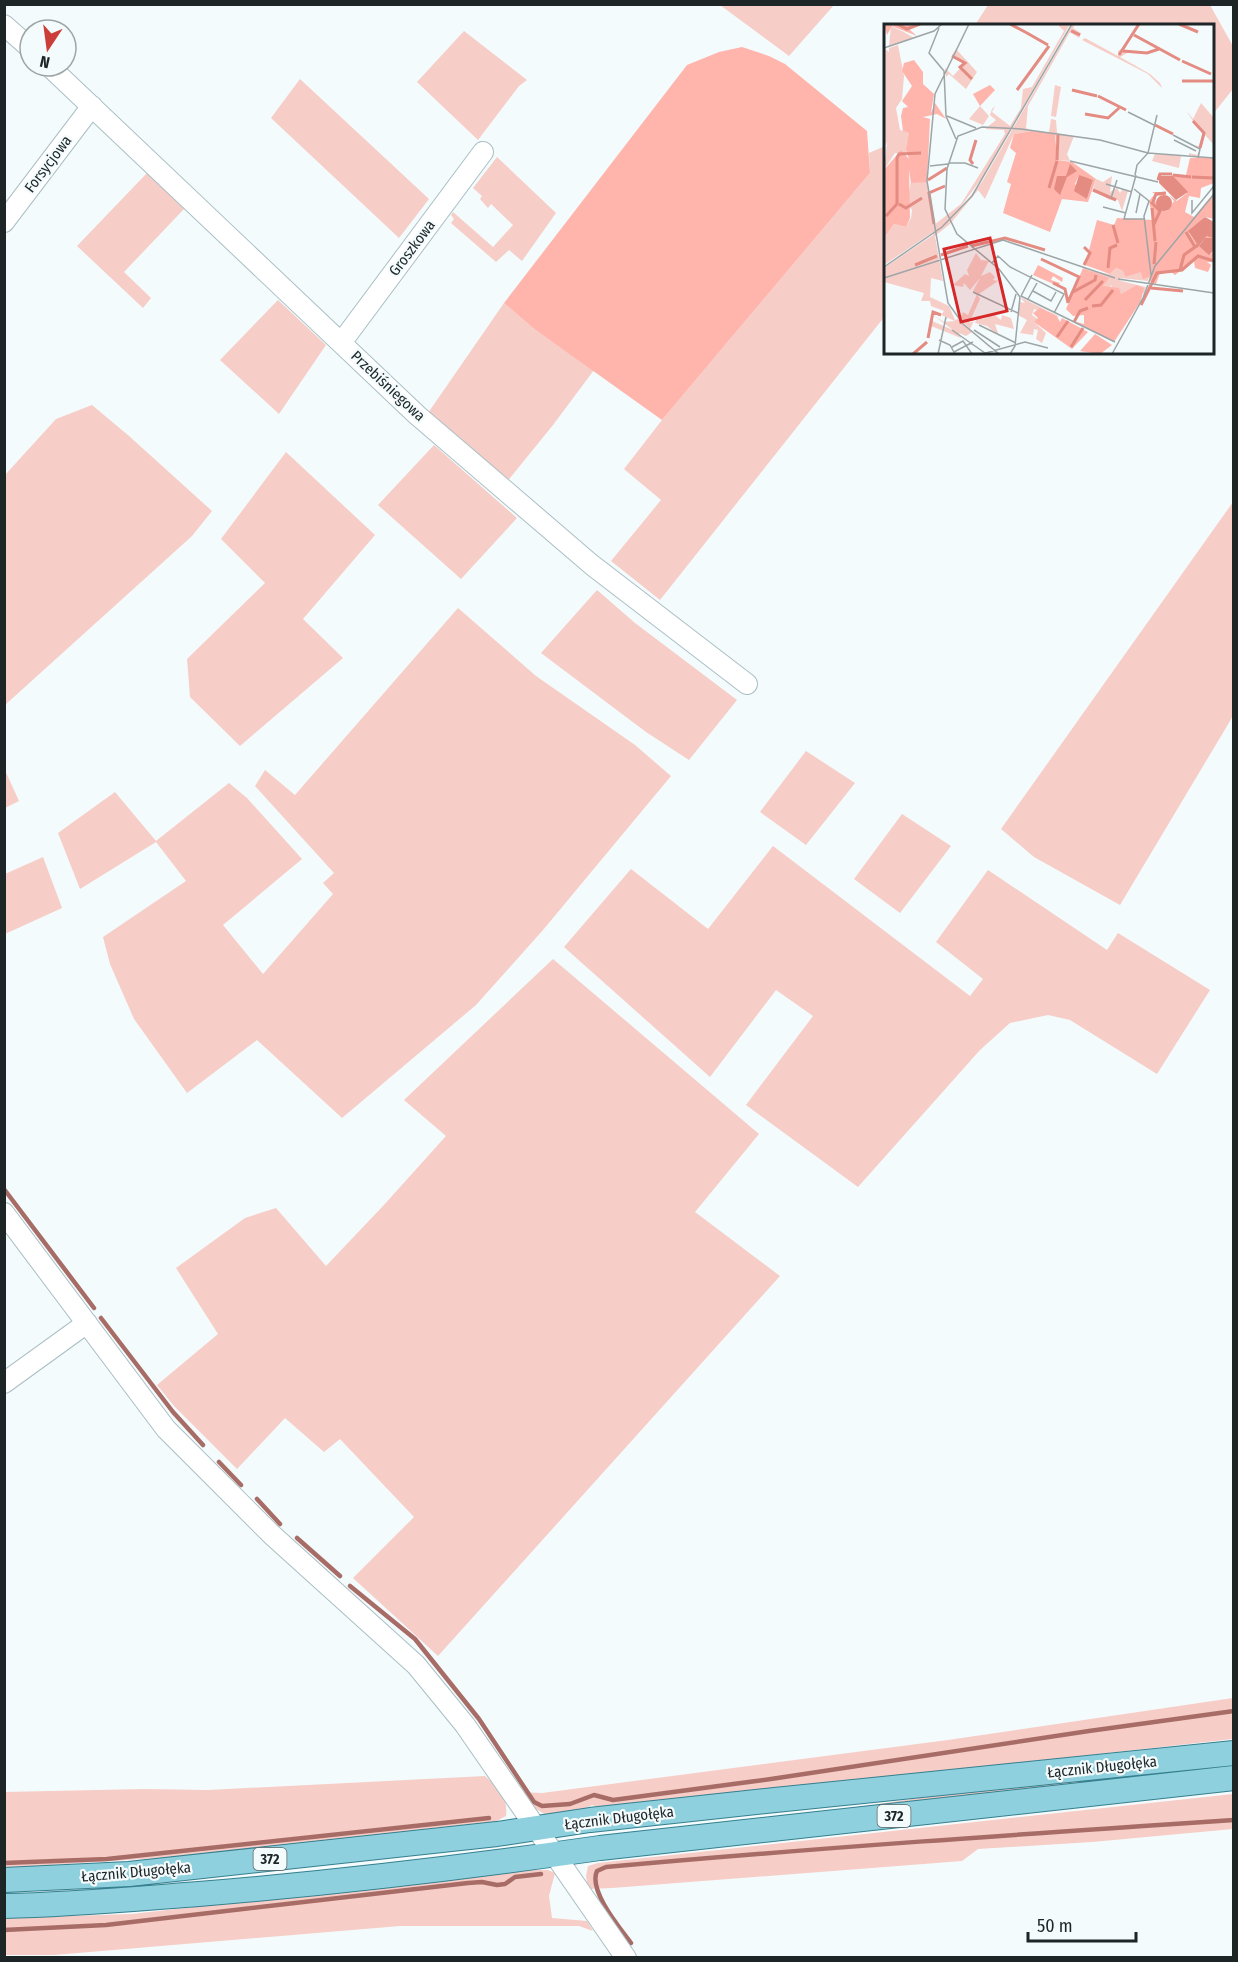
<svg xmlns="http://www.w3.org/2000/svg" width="1238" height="1962" font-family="'Fira Sans Condensed',sans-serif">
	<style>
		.green { fill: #f7cdc7 }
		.forest { fill: #ffb4ac }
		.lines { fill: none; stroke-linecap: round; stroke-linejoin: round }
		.stream { stroke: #a86c67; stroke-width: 4.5 }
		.minor-casing { stroke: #aabfc4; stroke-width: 22 }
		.major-casing { stroke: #357f8e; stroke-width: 26 }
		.minor { stroke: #fff; stroke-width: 20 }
		.major { stroke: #8ed0dd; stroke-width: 24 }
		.labels { text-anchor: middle; stroke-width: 4.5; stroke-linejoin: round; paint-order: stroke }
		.shield { fill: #f3fbfd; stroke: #5d6567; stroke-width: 1.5 }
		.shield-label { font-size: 14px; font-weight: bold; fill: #1d2527 }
		.street-label { font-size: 15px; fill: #1d2527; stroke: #f3fbfd }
		.inset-river { fill: none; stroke: #e48b82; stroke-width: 3 }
		.inset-road { fill: none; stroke: #9da5a7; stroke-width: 1.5 }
		.view { fill: #d62828; fill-opacity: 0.15; stroke: #d62828; stroke-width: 3 }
		.inset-edge { fill: none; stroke: #1d2527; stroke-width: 3 }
	</style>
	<rect width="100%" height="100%" fill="#f3fbfd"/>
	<!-- green -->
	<path class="green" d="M720 5H834L789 56Z
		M988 5H1210L1234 48 1233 89 1213 114 1212 26 975 25Z
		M464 31 527 80 519 86 478 140 417 82Z
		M300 79 429 199 399 238 271 118Z
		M885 146V316L660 600 611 561 661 500 624 469 662 420 870 173 869 153Z
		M497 157 556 213 522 261 509 250 496 262 451 223 454 219 451 215 453 212 493 247 513 225 491 204 488 208 480 199 482 196 473 188Z
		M147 173 184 209 124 272 151 298 143 308 77 246Z
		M278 300 326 345 279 414 220 360Z
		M504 303 533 328 594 370 553 425 506 483 428 413Z
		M92 405 129 436 212 511 192 536 5 705V475L56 419Z
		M434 445 517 518 461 579 378 505Z
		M286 452 375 535 303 619 343 658 240 746 190 697 187 659 265 583 221 539Z
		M1233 502V716L1120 905 1034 857 1001 829Z
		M597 590 635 623 737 700 689 760 646 732 541 653Z
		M458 608 536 676 635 745 671 776 543 930 476 1005 342 1118 257 1040 187 1093 134 1019 110 964 103 937 186 881 156 842 80 889 58 833 115 792 156 841 229 783 247 798 302 859 223 925 263 974 333 894 323 883 334 873 255 786 265 770 295 795Z
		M806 751 855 783 806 845 760 812Z
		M4 768 19 801 5 808H4Z
		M902 814 951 846 900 913 854 879Z
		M773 846 970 996 983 979 936 942 988 870 1107 950 1118 933 1210 990 1157 1074 1070 1020 1048 1015 1010 1023 980 1050 858 1187 746 1105 813 1016 776 990 710 1077 564 947 631 869 708 929Z
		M43 857 62 908 5 934V874Z
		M553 959 759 1134 695 1212 780 1276 438 1656 353 1578 414 1517 340 1439 324 1452 285 1418 237 1469 174 1406 157 1385 218 1334 176 1268 245 1218 276 1208 326 1266 383 1206 446 1136 404 1100Z
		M1233 1698V1739L604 1809 592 1805 580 1811 546 1815 531 1806 521 1792 542 1793 948 1740Z
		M1233 1762V1770L593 1837 843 1809 975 1790Z
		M485 1776C499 1789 508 1796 506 1816L493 1823 173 1857 5 1868 4 1792 144 1789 208 1790Z
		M1233 1794V1829L1092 1842 978 1849 962 1861 612 1888 588 1889 586 1876 588 1866 598 1863Z
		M522 1870H548L555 1873 549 1896 552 1918 587 1921 593 1931 579 1926H400L54 1955H5V1918L132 1914Z"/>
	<!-- forest -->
	<path class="forest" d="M742 47 769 56 785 64 867 131 870 173 662 420 533 328 504 303 687 65 719 52Z"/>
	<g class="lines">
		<!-- stream -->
		<path class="stream" d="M4 1189 94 1308
			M101 1318 173 1412 203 1445
			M219 1462 241 1485
			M257 1499 280 1524
			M297 1538 340 1576
			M350 1586 415 1639 479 1719 534 1802 542 1806 570 1804 594 1795 613 1800 771 1779 1089 1731 1234 1711
			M4 1863 107 1859 489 1818
			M4 1930 106 1925 468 1883 482 1882 497 1885 505 1884 515 1877 541 1874
			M631 1943C619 1927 588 1890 597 1871L606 1867C815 1848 1024 1834 1234 1820"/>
		<!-- minor casing -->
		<g class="minor-casing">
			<path id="minor" d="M4 25 30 48
				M49 66 417 415 592 565 747 684
				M4 222 92 106
				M341 343 483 152
				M4 1213 166 1429 271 1534 416 1665 465 1725 626 1958
				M4 1383 87 1323"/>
		</g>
		<!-- major casing -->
		<g class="major-casing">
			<path id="major" d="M4 1880 129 1874 497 1834 590 1820 775 1800 1234 1753
				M4 1906C70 1905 134 1899 199 1894 333 1883 467 1867 600 1848L1234 1778"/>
		</g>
		<!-- minor -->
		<use href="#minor" class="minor"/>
		<!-- major -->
		<use href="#major" class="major"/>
	</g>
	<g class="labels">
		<!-- shield labels -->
		<g class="shield">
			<rect x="877.5" y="1805" width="33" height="22" rx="4.5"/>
			<rect x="253.5" y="1848" width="33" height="22" rx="4.5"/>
		</g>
		<g class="shield-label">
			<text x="894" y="1821">372</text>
			<text x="270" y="1864">372</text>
		</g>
		<!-- street labels -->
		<g class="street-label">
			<text transform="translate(48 164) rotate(-53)" y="5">Forsycjowa</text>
			<text transform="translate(412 248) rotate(-53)" y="5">Groszkowa</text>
			<text transform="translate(388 386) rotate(43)" y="5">Przebiśniegowa</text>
			<text transform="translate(1102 1767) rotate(-6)" y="5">Łącznik Długołęka</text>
			<text transform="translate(619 1818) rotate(-7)" y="5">Łącznik Długołęka</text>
			<text transform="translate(136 1872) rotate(-5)" y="5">Łącznik Długołęka</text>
		</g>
	</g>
	<!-- overview -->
	<g transform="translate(884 24)">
		<rect width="330" height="330" fill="#f3fbfd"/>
		<path d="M173 0H186L101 150 66 197 98 158 189 0H191L189 4 197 9 195 14 186 8 144 82 142 104 147 107 130 110 101 175 94 166 66 200 51 212 59 257 47 254 46 273 65 282 71 296 74 295 105 322 106 324 88 308 82 312 75 309 77 314 47 302 48 297 69 306 49 291 60 298 71 297 57 291 60 287 47 282 46 277H37L40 269 0 258V244L49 211V208L0 241V214L10 200 22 203 27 194 28 186 23 179 27 157 43 158 50 201 77 180 121 110 120 106 101 105 112 96 106 91 108 85 111 82 108 88 126 102 137 84 139 65 148 63 180 7ZM7 2 18 7 30 14 5 22ZM201 14 234 32V27L243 21 240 26 247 27 236 33 266 50 276 59 278 64 264 50 198 16ZM14 21 20 52 18 75 12 84 16 106 26 109 22 129H11L0 146 3 118 0 123V24L5 28V24ZM72 25 93 48 82 65 65 50 62 53 61 44 69 52 81 39 68 31ZM171 61 177 63 172 93 167 92ZM317 79 330 94V121L321 111 314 133 305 131V129L313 131 316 125 312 121 316 123 319 109 312 102 302 86 309 95ZM96 82 105 92 99 101 85 95ZM167 95 172 96 173 109 190 112 183 130 186 137 173 136 175 128 171 110 165 108ZM271 130 297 132 295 144 268 137ZM228 152 226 168 233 164 236 169 238 166 244 167 238 187 234 176H230L225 171 226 176 209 166 212 155 219 158ZM92 229 97 236 105 237 97 252 106 248 111 253 109 256 114 257 95 270 89 267 96 254 86 266 80 259 79 263 69 261 81 250 85 252 83 246ZM232 244 239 247 241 253 258 247 265 253 264 257 236 254 237 257 262 263 260 270 252 261 237 270 234 264 224 281 217 283 229 265 227 261 225 266 219 263 223 255 214 250 213 288 207 306 201 294 207 286V247L226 250ZM93 270 96 275 85 299 90 297 86 305 76 295 79 288 84 291ZM136 273 176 293 150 285 148 291 155 296 150 298 162 309 158 319 152 315 154 306 150 305 149 311 136 309 143 296 134 291 136 278 141 279ZM110 290 117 296 118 291 127 294 130 305 111 300 115 312 103 302 91 299 93 292 99 295Z" fill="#f7cdc7"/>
		<path d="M0 0H28L26 6 33 12 8 2 3 11ZM30 36 39 48V60L50 70 47 89 51 79 62 95 53 90 39 93 46 95 43 158 27 159 25 146 26 194 22 203 10 200 0 214V146L17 126 25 135 22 126 25 109 19 107 17 92 19 84 24 83 18 77 28 62 18 47 20 39ZM106 61 111 66 96 82 89 70ZM147 107 171 109 173 136 188 138 212 155 204 178 178 175 166 208 119 189 127 160 123 158 132 129 126 124 130 110ZM195 151 196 157 209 156 203 175 191 160ZM330 133V159L317 164 316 174 305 172 301 188 310 193 330 169V195L321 193 305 209 313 220 330 198 322 212 330 214H321L315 221 327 230 330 226V238H323L327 241 324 248 311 244 310 237 291 251 287 248 276 249 272 260 267 259 265 253 259 255 257 248 241 253 239 247 232 244 226 250 201 241 213 196 230 201 233 194 269 196 265 177 271 170 268 168H280L276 160 282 171 272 172 271 177 278 186 283 187 290 177 285 171 293 177 303 169 287 151H276L273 158 274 150 302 151 306 134ZM154 241 179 254 178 258 169 252 167 256 176 259 174 262 149 251ZM199 244 225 254 219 262 235 264 237 270 252 261 260 264 257 277 230 318 186 296 200 300V291L189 292 182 285ZM156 284 173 292 176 298 178 294 204 308 188 325 150 298 154 294 149 289ZM211 310 228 321 216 330 196 327Z" fill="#ffb4ac" fill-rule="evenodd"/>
		<path d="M186 140 193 147 183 153 176 171 170 165 173 152H182ZM195 151 209 156 203 175 190 167ZM275 152H289L304 168 292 176 275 159ZM272 179a8 8 0 1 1 16 0a8 8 0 1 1-16 0ZM321 193 330 198 313 220 304 207ZM330 202V226L325 231 315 222 321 214H329L322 212Z" fill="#e48b82"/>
		<path class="inset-river" d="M13 0 23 5 36 0M126 0 143 9M295 0 314 8M187 7 196 11 188 7M143 9 164 21M250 11 296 36M239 27 263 29 275 25M235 31 255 0M68 32 81 39 76 43 88 55M298 37 327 50M298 57H330M133 66 165 22M188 66 213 72M214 72 242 86M201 90 224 94 235 84M309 97 320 109 316 124M271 101 289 110M173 136 174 111M89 140 86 136 92 116M289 151 307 153M308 153 330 154M44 156 63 144M274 156 276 150H288M165 164 173 137M209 166 232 176M267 178 276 187 270 200M269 178 272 170 282 169M15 180 22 184 38 174M268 184 271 217M2 192 13 180V134L15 130 37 129M50 200 45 169 61 162M229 201 234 219M87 222 121 214 161 226M312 223 330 200M57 231 84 222M157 235 195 253 184 278M270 240 272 218M31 241 53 232M200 241 206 229 200 223M224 244 226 224 233 221M296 246 300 231 311 223 302 208M169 259 181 265 184 279M267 264 299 267M189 268 211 256 212 251M201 276 219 257M257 281 273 249 298 246 314 232 330 237M208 282 217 281 229 266M190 298 196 287 204 284M173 313 184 297M44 314 49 288 57 291M187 323 199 304M29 330 43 318"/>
		<path class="inset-road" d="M85 0 51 70 43 157 64 279 79 300 115 330M55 4 45 29 60 47 62 92 72 115M0 24 50 7 58 0M244 88 270 101M63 92 92 104M289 111 316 125 314 134M290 116 312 127M186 137 274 158M65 139H81L94 144M46 142 64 140M251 151 253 141 264 129 273 91M252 151 240 195H260M222 160 248 168M250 165 265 177 260 192 267 251M227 174 233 156M308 176V189L330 162M219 183 242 189M252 189 256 170M108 239 114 232 126 243 180 270 170 289M0 243 58 203 88 172 188 0M0 254 119 216 231 254M234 255 330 269M149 267 167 277 172 268M89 268 134 289M137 272 231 318M137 272 148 251M144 275 153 259M127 288 132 270M95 301 132 319M68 306 101 329M90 306 116 323M55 316 66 321 71 330M68 323 79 317 88 330M70 328 89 318M54 330 62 293M98 330 141 318 164 324M126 330 131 322 136 273 115 245 73 210 61 185 63 145 74 112 98 103 137 105 216 116 264 129 330 134M228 330 259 274 271 242 330 170"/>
		<path class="view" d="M106 214 123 287 77 298 60 225Z"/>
		<rect width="330" height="330" class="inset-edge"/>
	</g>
	<!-- border -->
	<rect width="1238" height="1962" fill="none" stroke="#1d2527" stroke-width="12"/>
	<!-- north arrow -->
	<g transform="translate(48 48) rotate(193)"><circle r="28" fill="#f3fbfd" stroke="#9da5a7" stroke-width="1.5"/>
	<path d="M0-4.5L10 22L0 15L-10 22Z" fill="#cc3e38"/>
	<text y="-9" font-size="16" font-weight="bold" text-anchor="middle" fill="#1d2527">N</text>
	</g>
	<!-- scale -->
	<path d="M1028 1932v9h108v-9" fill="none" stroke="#1d2527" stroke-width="3"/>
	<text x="1037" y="1932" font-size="18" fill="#1d2527" stroke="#f3fbfd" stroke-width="4.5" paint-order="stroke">50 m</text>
</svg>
